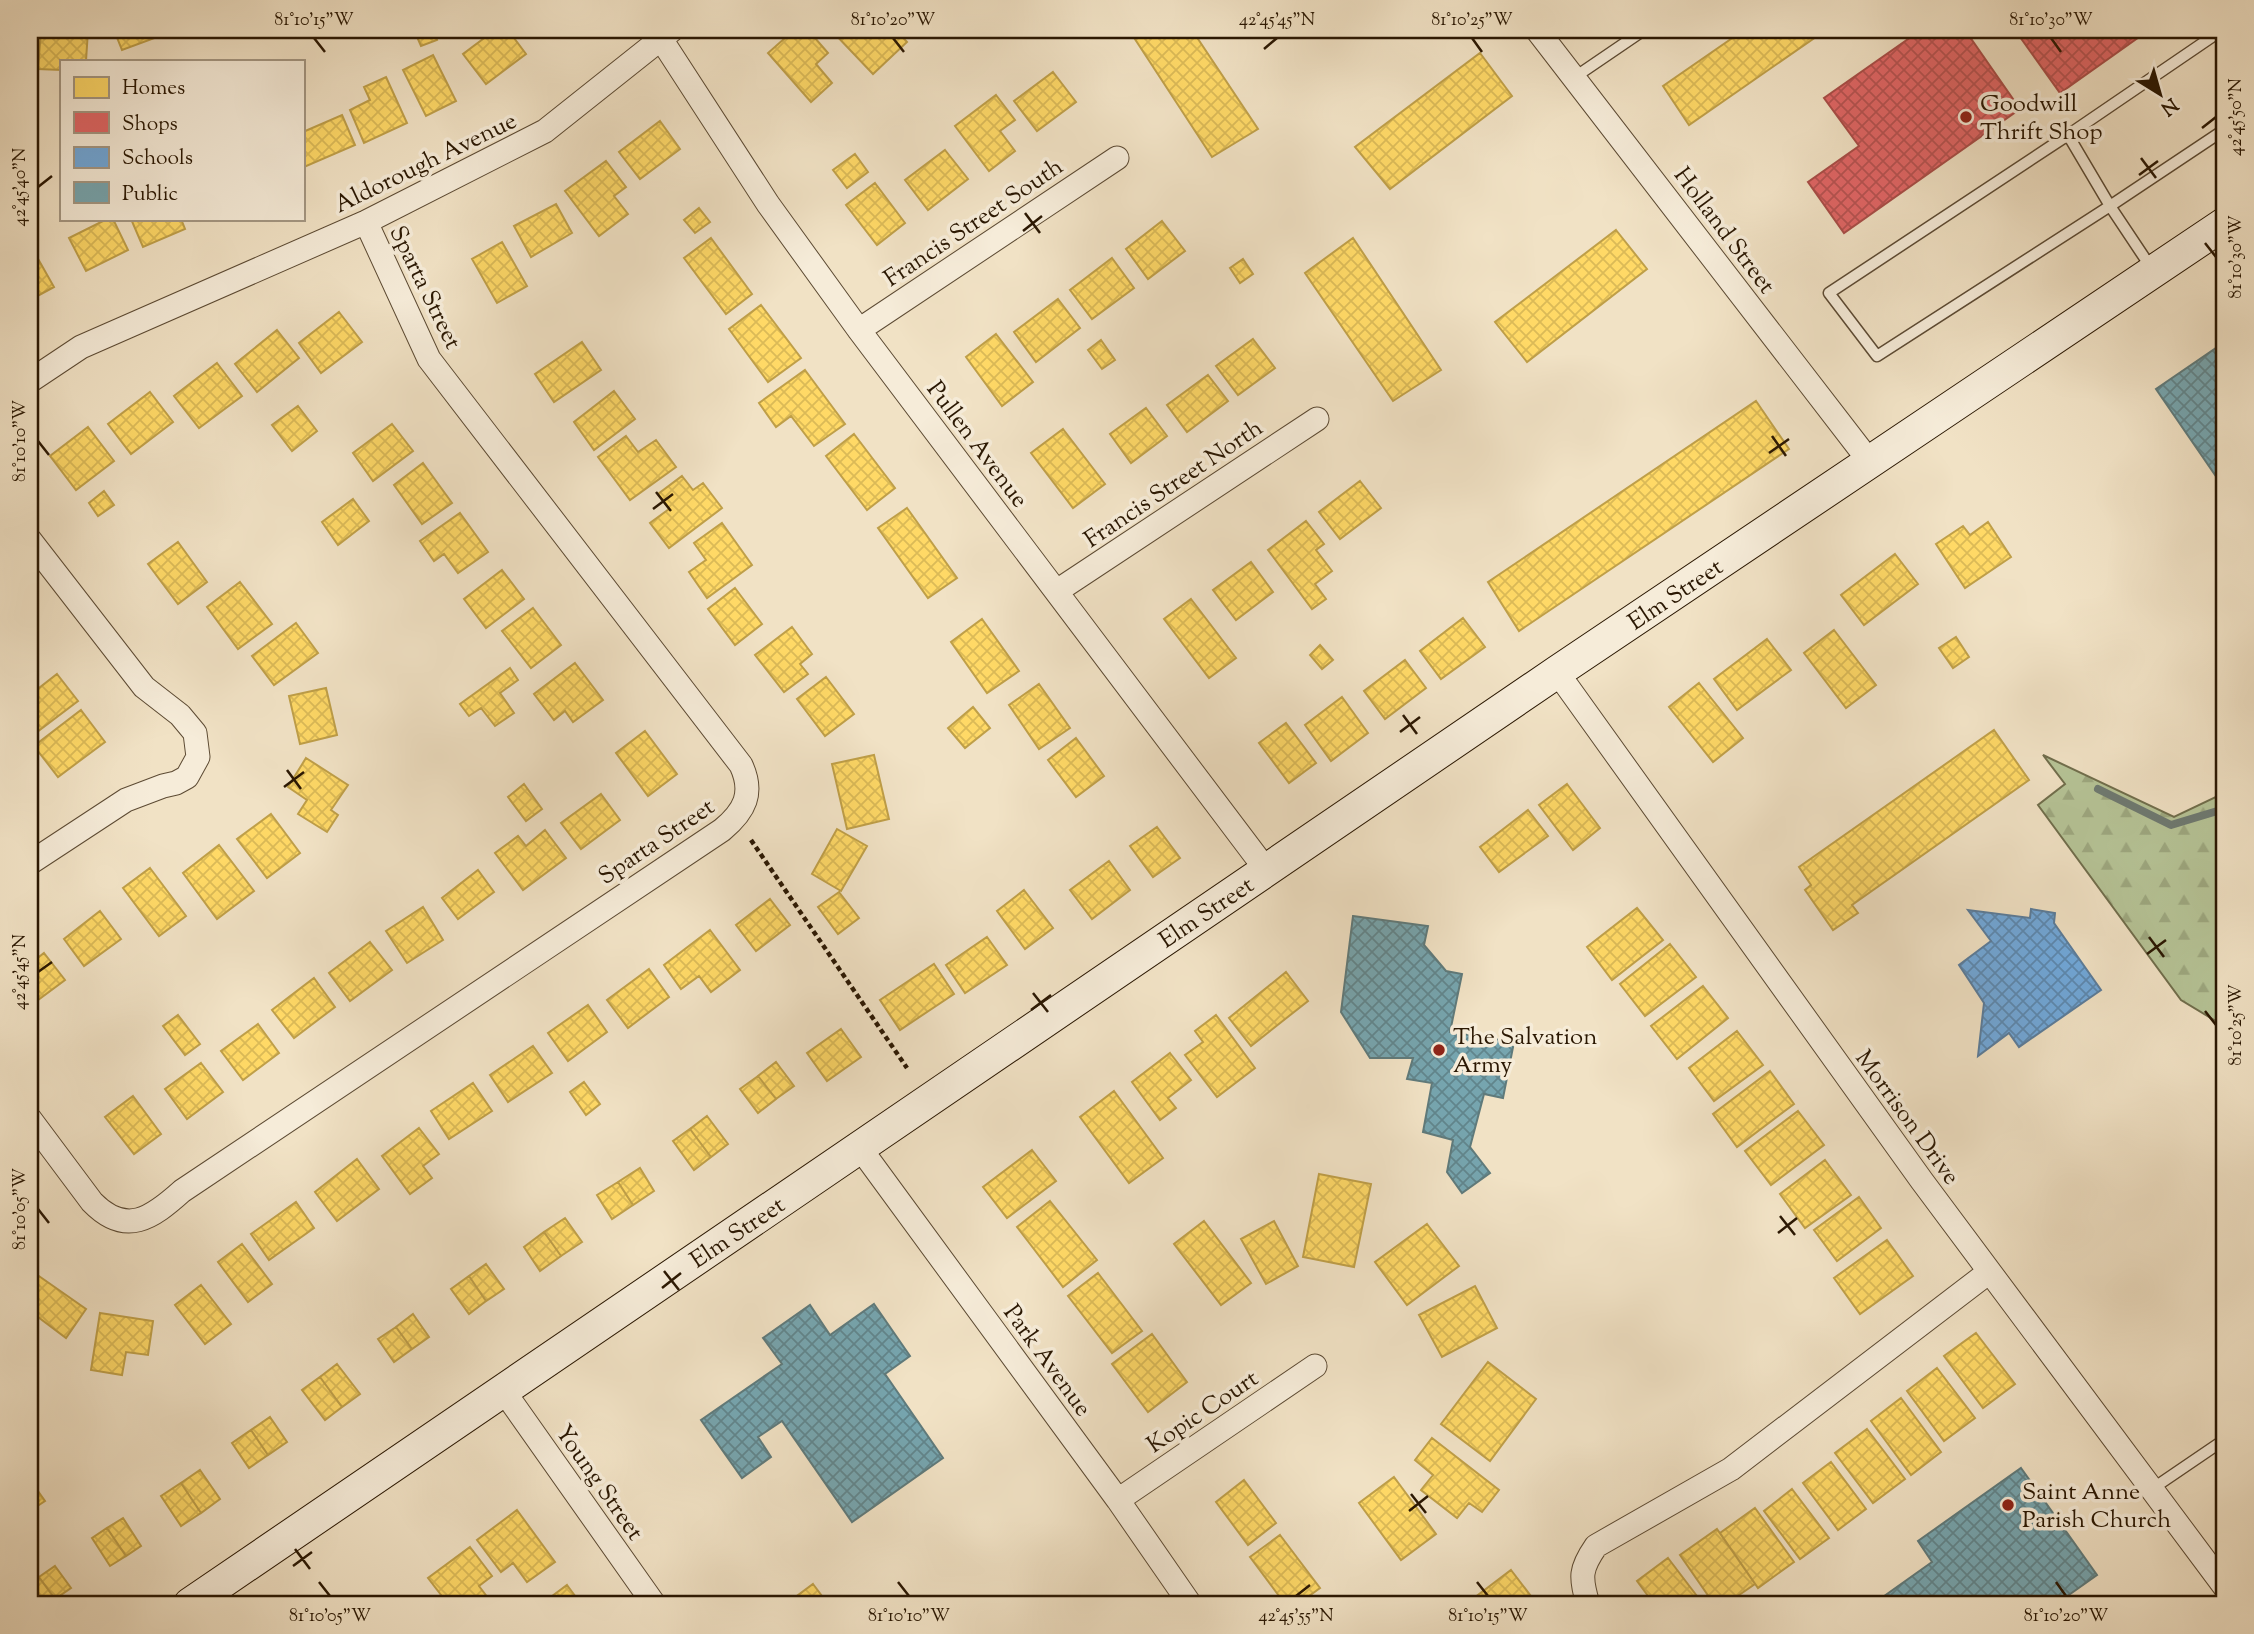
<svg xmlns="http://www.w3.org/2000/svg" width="2254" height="1634" font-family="'Sorts Mill Goudy',serif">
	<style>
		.forest { fill: url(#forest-firs); stroke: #706e4c; stroke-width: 2 }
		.homes { fill: url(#homes-cross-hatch); stroke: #bf9f48; stroke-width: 2 }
		.shops { fill: url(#shops-cross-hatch); stroke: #a94e48; stroke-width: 2 }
		.schools { fill: url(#schools-cross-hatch); stroke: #5a7c9b; stroke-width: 2 }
		.public { fill: url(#public-cross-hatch); stroke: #5f7a7b; stroke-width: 2 }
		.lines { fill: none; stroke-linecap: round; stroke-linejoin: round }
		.stream { stroke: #6e7a72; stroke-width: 8 }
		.service-casing { stroke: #5c4a33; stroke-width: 13 }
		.minor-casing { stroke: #5c4a33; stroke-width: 25 }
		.secondary-casing { stroke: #2a1702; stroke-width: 34 }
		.path { stroke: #2a1702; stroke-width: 4.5; stroke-dasharray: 5 3.5; stroke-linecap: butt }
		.service { stroke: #f6ecd9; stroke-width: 10 }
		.minor { stroke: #f6ecd9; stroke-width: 23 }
		.secondary { stroke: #f6ecd9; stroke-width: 32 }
		.ticks { fill: none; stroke: #2a1702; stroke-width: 2.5 }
		.poi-dot { fill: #8f2418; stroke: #f6ecd9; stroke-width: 2.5 }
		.labels { text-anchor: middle; stroke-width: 7; stroke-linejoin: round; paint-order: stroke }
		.poi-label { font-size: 24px; fill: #2a1702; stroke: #f6ecd9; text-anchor: start }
		.street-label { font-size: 24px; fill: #2a1702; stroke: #f6ecd9 }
		.neatline { fill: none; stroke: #2a1702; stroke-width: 2.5 }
		.ticks-label { font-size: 18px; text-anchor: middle; fill: #2a1702 }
	</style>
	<defs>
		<pattern id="forest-firs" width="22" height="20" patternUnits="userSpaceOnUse" patternTransform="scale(1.75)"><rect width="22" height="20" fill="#b6c497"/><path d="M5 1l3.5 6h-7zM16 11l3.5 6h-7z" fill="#9da880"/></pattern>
		<pattern id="homes-cross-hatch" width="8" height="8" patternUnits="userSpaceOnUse" patternTransform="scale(1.75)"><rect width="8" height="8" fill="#ffd966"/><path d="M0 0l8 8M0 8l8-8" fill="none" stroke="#dbba57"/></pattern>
		<pattern id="shops-cross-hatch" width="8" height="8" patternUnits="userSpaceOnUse" patternTransform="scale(1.75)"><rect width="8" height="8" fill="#e06666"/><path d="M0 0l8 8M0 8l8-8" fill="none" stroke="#b65352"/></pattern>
		<pattern id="schools-cross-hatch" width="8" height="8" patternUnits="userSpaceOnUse" patternTransform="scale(1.75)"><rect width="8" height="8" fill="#6fa8dc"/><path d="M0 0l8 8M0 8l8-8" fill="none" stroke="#5b88b0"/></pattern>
		<pattern id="public-cross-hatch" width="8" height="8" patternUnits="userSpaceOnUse" patternTransform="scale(1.75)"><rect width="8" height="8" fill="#76a5af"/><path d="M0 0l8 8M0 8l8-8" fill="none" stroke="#61858c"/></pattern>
	</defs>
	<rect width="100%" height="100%" fill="#f1e2c5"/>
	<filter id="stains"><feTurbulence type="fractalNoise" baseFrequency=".00286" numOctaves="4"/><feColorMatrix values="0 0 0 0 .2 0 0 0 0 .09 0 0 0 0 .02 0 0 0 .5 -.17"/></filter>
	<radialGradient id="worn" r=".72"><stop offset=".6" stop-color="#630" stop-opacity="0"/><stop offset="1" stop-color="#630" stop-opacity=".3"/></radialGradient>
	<!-- forest -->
	<path class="forest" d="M2043 755 2174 817 2224 793V1026L2181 1000 2038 805 2065 784Z"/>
	<!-- homes -->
	<path class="homes" d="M41 30H88L86 61H61V70L38 69Z
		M114 30H166L168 33 122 50Z
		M414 30H433L437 40 421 46Z
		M495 30H508L526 54 486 84 463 54Z
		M794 30H808L828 53 816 64 832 83 811 102 768 53Z
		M831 30H896L907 42 873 74Z
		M1129 30H1192L1258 129 1212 157Z
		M1744 30H1826L1689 125 1663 86Z
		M1480 53 1512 96 1390 189 1355 147Z
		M433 55 456 101 426 116 403 70Z
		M1053 72 1076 102 1037 131 1014 101Z
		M386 77 407 123 364 143 350 110 370 100 364 87Z
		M996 95 1015 120 1000 131 1015 151 989 171 955 126Z
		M342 115 355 145 304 167 303 132Z
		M660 121 680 149 640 179 619 152Z
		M945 150 968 179 928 210 905 180Z
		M855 154 868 172 847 188 833 170Z
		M606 161 626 187 614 196 628 214 599 236 565 191Z
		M875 183 905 223 877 245 846 205Z
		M556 204 572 233 531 257 514 226Z
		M699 208 710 222 695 233 684 220Z
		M107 219H113L128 250 86 271 69 238Z
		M131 219H181L185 229 143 247Z
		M1162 221 1185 251 1148 279 1126 249Z
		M1616 230 1647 269 1527 362 1495 322Z
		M711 238 752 294 726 314 684 258Z
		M1353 238 1441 370 1393 401 1305 273Z
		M502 242 527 286 497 303 472 259Z
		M37 257 54 287 30 300V261Z
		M1112 258 1134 288 1092 319 1070 290Z
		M1243 259 1253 274 1240 283 1230 268Z
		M1058 299 1080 328 1036 362 1014 332Z
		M761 305 801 358 768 382 729 329Z
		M339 312 362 342 321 373 299 343Z
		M277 330 299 358 257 392 235 364Z
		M996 334 1033 382 1002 406 966 357Z
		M1253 339 1275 368 1238 395 1216 366Z
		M1101 340 1115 360 1102 369 1088 350Z
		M582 342 601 370 554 402 535 374Z
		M217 363 242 396 199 428 174 396Z
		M805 370 845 424 814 446 791 416 776 427 759 403Z
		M1208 375 1228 401 1187 432 1167 405Z
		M614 391 635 419 594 450 574 422Z
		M150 392 173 422 131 454 108 424Z
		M1756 401 1789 449 1519 631 1488 582Z
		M298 406 317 431 292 451 272 425Z
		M1146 408 1167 436 1131 463 1110 434Z
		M392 424 413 451 373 481 353 453Z
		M88 427 114 461 76 490 50 456Z
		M1063 429 1105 484 1073 508 1031 453Z
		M854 434 895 488 867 510 826 456Z
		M626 436 638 452 656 440 676 467 630 500 598 457Z
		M423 463 452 503 422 524 394 485Z
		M682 476 693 490 703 483 722 508 669 548 650 523 669 509 658 494Z
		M1360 481 1381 508 1340 539 1319 512Z
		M104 491 114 505 98 516 89 503Z
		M353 499 369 521 338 545 322 522Z
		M907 508 957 578 928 598 878 528Z
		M460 513 488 552 458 573 444 554 434 561 420 541Z
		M1306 521 1324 544 1316 550 1332 571 1315 584 1326 599 1312 609 1268 550Z
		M1988 522 2011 557 1965 588 1936 544 1963 526 1970 535Z
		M722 523 752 565 707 598 689 572 706 560 694 543Z
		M178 542 207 582 178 604 148 564Z
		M1895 554 1918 584 1864 625 1841 595Z
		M1251 562 1273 592 1236 620 1213 590Z
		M502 570 524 599 486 628 464 599Z
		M240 582 272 624 238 649 207 607Z
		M735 588 762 624 735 645 708 609Z
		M1191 599 1236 658 1209 678 1164 619Z
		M533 608 561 645 531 668 502 631Z
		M1463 618 1485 647 1441 679 1420 651Z
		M982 619 1019 671 987 693 951 642Z
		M296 623 318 653 274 685 252 656Z
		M792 627 812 654 800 664 808 674 784 692 755 655Z
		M1834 630 1876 685 1846 708 1804 653Z
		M1956 637 1969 657 1953 668 1939 648Z
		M1767 639 1791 670 1737 710 1714 679Z
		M1320 645 1333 660 1322 669 1310 655Z
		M1405 660 1426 688 1385 719 1364 691Z
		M575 663 603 700 573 722 565 711 554 720 534 694Z
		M510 668 518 680 500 693 514 713 495 726 481 708 469 716 460 704Z
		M57 674 78 701 33 735 30 731V695Z
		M826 677 854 714 825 736 797 699Z
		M1699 683 1743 738 1713 762 1669 707Z
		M1039 684 1070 728 1039 749 1009 705Z
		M326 688 337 735 300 744 289 696Z
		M1342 697 1368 733 1331 761 1305 725Z
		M973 707 990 728 965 748 948 728Z
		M81 710 105 742 58 777 34 746Z
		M1286 723 1316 763 1289 783 1259 743Z
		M1994 730 2029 780 1852 905 1858 913 1833 930 1805 890 1811 885 1799 867Z
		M645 731 677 774 648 796 616 753Z
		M1076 738 1104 776 1076 797 1048 760Z
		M874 755 889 819 847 829 832 764Z
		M306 758 348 785 331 810 338 815 327 832 298 814 307 800 288 787Z
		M524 784 542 809 526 821 508 797Z
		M1567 784 1600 828 1573 850 1539 805Z
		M601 794 620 820 581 849 561 823Z
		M1528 810 1548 836 1499 872 1480 847Z
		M271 814 300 853 267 878 237 839Z
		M1157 827 1180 858 1153 877 1130 846Z
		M837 829 867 846 841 891 812 874Z
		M545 830 566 858 523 890 495 853 518 836 526 846Z
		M219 845 254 891 217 919 183 873Z
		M1109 861 1130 890 1092 919 1070 890Z
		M150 868 186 916 159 936 123 888Z
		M478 870 494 892 458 919 442 898Z
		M1024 890 1053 928 1025 949 997 911Z
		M839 892 859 918 838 934 818 907Z
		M770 899 790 925 756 951 736 925Z
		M423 907 443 940 407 963 386 931Z
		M1637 908 1663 940 1612 980 1587 947Z
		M100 911 121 939 84 966 64 939Z
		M710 930 740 970 711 992 699 976 681 989 664 965Z
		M987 937 1007 965 965 993 946 965Z
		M370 942 392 970 350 1001 329 973Z
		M1670 944 1696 977 1645 1016 1620 984Z
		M44 953 65 980 30 1006V964Z
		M934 964 954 994 900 1030 880 1000Z
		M649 969 669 997 628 1028 607 1000Z
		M1286 972 1308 1001 1251 1046 1229 1018Z
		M314 978 335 1007 294 1038 272 1010Z
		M1703 986 1728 1018 1677 1059 1651 1026Z
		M588 1005 607 1032 568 1061 548 1033Z
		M178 1015 200 1044 185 1055 163 1026Z
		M1216 1015 1255 1068 1217 1097 1185 1055 1203 1042 1195 1031Z
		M258 1024 279 1053 243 1080 221 1051Z
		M841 1029 861 1057 827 1081 807 1053Z
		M1737 1031 1763 1065 1714 1101 1689 1068Z
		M533 1046 552 1073 508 1102 490 1075Z
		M1170 1053 1191 1080 1168 1098 1176 1108 1160 1120 1132 1082Z
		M776 1062 794 1086 776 1099 758 1076Z
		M201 1063 223 1092 187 1119 165 1089Z
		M1770 1071 1794 1104 1737 1147 1713 1114Z
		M758 1076 776 1099 758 1113 740 1089Z
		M584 1082 600 1104 586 1115 570 1092Z
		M473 1083 492 1111 449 1139 431 1111Z
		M1114 1091 1163 1158 1129 1183 1080 1117Z
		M133 1096 161 1134 134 1154 105 1117Z
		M1798 1111 1824 1145 1771 1185 1745 1151Z
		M707 1116 728 1144 711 1157 690 1129Z
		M419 1128 439 1154 423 1166 432 1178 410 1194 382 1156Z
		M690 1129 711 1157 694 1170 673 1141Z
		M1032 1150 1056 1181 1007 1218 983 1187Z
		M357 1159 379 1189 337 1221 315 1192Z
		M1825 1160 1851 1195 1805 1228 1780 1194Z
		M640 1168 654 1191 633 1205 618 1182Z
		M1319 1174 1371 1184 1354 1267 1303 1257Z
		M618 1182 633 1205 612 1219 597 1195Z
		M1859 1197 1881 1228 1837 1261 1814 1230Z
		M1050 1201 1097 1260 1063 1287 1017 1227Z
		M296 1202 314 1228 269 1260 251 1234Z
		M565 1218 582 1242 561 1256 544 1232Z
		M1204 1221 1251 1283 1221 1305 1174 1244Z
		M1274 1221 1298 1266 1266 1284 1241 1239Z
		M1427 1224 1459 1266 1407 1305 1375 1262Z
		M544 1232 561 1256 540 1271 524 1247Z
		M1887 1240 1913 1276 1860 1314 1834 1278Z
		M242 1244 272 1284 248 1302 218 1262Z
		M486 1264 504 1289 486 1301 469 1276Z
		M1098 1273 1142 1331 1112 1353 1068 1296Z
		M36 1274 86 1309 66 1338 30 1311V1283Z
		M469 1276 486 1301 469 1314 451 1289Z
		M201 1285 231 1324 205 1344 175 1305Z
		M1475 1286 1497 1328 1442 1357 1419 1315Z
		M100 1313 153 1321 148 1355 126 1352 122 1375 91 1370Z
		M413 1314 429 1337 412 1349 396 1327Z
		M396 1327 412 1349 394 1362 378 1339Z
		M1976 1333 2015 1384 1983 1408 1944 1356Z
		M1152 1334 1187 1382 1148 1412 1112 1364Z
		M1488 1362 1536 1399 1490 1461 1441 1424Z
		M337 1364 360 1394 342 1407 320 1377Z
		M1937 1368 1975 1418 1944 1441 1907 1391Z
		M320 1377 342 1407 325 1420 302 1390Z
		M1901 1398 1941 1452 1911 1475 1871 1421Z
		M270 1417 287 1442 268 1455 251 1430Z
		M1867 1429 1905 1479 1873 1503 1835 1453Z
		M251 1430 268 1455 249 1468 232 1443Z
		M1432 1438 1499 1490 1482 1512 1469 1503 1457 1518 1421 1490 1433 1475 1415 1460Z
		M1831 1462 1866 1509 1838 1530 1803 1483Z
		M200 1470 220 1499 201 1513 181 1483Z
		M1394 1477 1436 1534 1401 1560 1359 1503Z
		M1244 1480 1276 1523 1248 1545 1216 1502Z
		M181 1483 201 1513 181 1526 161 1496Z
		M33 1484 45 1501 30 1511V1486Z
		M1792 1489 1829 1538 1800 1559 1764 1511Z
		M1755 1508 1794 1562 1758 1588 1720 1533Z
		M517 1510 555 1562 527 1582 513 1563 501 1572 477 1540Z
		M123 1518 141 1546 126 1556 107 1528Z
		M107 1528 126 1556 110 1566 92 1538Z
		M1717 1529 1755 1584 1726 1604H1714L1680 1555Z
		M1280 1535 1320 1588 1298 1604H1285L1250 1557Z
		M470 1547 492 1576 479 1586 491 1602 488 1604H448L428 1578Z
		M1668 1558 1703 1604H1654L1637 1581Z
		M55 1566 71 1588 55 1599 39 1577Z
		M1511 1570 1537 1604H1466Z
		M39 1577 55 1599 47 1604H35L30 1597V1583Z
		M813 1584 828 1604H786Z
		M567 1585 581 1604H546L544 1602Z"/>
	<!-- shops -->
	<path class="shops" d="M1921 30H1965L2020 109 1844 233 1808 182 1859 146 1824 98Z
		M2015 30H2149L2060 93Z"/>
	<!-- schools -->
	<path class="schools" d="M2031 909 2055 913 2054 923 2101 990 2019 1047 2009 1033 1978 1056 1984 1003 1959 965 1991 941 1968 910 2030 918Z"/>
	<!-- public -->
	<path class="public" d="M2219 346 2224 353V488L2156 389Z
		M1353 916 1428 926 1424 945 1446 971 1462 974 1450 1032 1514 1042 1503 1098 1484 1094 1470 1147 1490 1173 1462 1193 1447 1172 1453 1140 1423 1132 1432 1083 1407 1079 1413 1058H1370L1341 1012Z
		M874 1304 910 1356 885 1374 943 1458 852 1522 782 1421 758 1437 771 1457 742 1478 701 1420 782 1364 763 1338 810 1305 830 1335Z
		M2021 1468 2097 1575 2056 1604H1873L1932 1562 1918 1541Z"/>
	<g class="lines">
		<!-- stream -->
		<path class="stream" d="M2098 789 2171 825 2224 809"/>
		<!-- service casing -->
		<g class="service-casing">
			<path id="service" d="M1575 77 1644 30
				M2068 135 1829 293 1877 356 2110 206 2068 135 2222 30
				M2152 269 2110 206 2224 130
				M2152 1489 2224 1440"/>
		</g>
		<!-- minor casing -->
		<g class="minor-casing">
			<path id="minor" d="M1537 30 1870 462
				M661 39 768 204 859 330 1267 871
				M859 330 1117 158
				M30 381 81 347 366 222 545 131 672 30
				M30 540 144 687 180 715 195 733 198 757 187 777 176 783 163 786 126 800 30 863
				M1057 591 1317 419
				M1557 672 1922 1181 2224 1586
				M30 1119 92 1202C126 1237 152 1218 182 1191L722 830C745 811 754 793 741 765L429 359 366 222
				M860 1148 1118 1500 1190 1604
				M503 1390 654 1604
				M1118 1500 1315 1366
				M1588 1604C1580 1577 1580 1569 1596 1546L1731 1469 1989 1272"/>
		</g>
		<!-- secondary casing -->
		<g class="secondary-casing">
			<path id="secondary" d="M190 1604 1557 672 2224 224"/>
		</g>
		<!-- path -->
		<path class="path" d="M751 840 907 1068"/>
		<!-- service -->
		<use href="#service" class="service"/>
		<!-- minor -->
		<use href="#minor" class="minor"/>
		<!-- secondary -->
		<use href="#secondary" class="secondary"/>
	</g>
	<!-- ticks -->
	<path class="ticks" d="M314 38 325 52M893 38 904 52M1472 38 1482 52M2051 38 2061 52M1264 49 1277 38M2202 128 2216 117M2141 158 2156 178M2139 175 2158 161M38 187 52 176M1025 213 1040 233M1023 231 1042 216M2205 243 2216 257M1772 436 1786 456M38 441 49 455M1769 453 1789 439M656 492 671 511M653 509 673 494M1403 715 1417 734M1400 732 1420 717M287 770 301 789M284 787 304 772M2149 937 2164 957M2147 954 2166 940M38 972 52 962M1033 993 1048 1012M1031 1010 1051 995M2205 1011 2216 1025M38 1209 49 1223M1780 1216 1795 1235M1778 1233 1797 1218M664 1271 679 1290M662 1288 681 1273M1411 1494 1426 1513M1409 1511 1428 1496M295 1549 310 1569M293 1566 312 1552M319 1582 330 1596M898 1582 909 1596M1477 1582 1488 1596M2056 1582 2066 1596M1296 1596 1310 1585"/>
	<!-- markers -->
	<g class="poi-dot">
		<circle cx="1966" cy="117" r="7"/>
		<circle cx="1439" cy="1050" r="7"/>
		<circle cx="2008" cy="1505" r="7"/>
	</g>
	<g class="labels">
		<!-- poi labels -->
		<g class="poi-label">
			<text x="1980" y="111">Goodwill<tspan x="1980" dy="28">Thrift Shop</tspan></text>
			<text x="1453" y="1044">The Salvation<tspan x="1453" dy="28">Army</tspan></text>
			<text x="2022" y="1499">Saint Anne<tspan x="2022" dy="28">Parish Church</tspan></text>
		</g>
		<!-- street labels -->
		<g class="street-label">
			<text transform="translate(425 162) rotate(-26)" y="8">Aldorough Avenue</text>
			<text transform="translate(973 222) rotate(-34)" y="8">Francis Street South</text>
			<text transform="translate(1725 230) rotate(53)" y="8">Holland Street</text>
			<text transform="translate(426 287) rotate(64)" y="8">Sparta Street</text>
			<text transform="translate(978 444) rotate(53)" y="8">Pullen Avenue</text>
			<text transform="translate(1173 483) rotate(-34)" y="8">Francis Street North</text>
			<text transform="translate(1675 594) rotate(-34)" y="8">Elm Street</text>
			<text transform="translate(656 841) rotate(-34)" y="8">Sparta Street</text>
			<text transform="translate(1206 912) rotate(-34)" y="8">Elm Street</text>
			<text transform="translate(1908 1117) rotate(54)" y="8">Morrison Drive</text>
			<text transform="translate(737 1232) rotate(-34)" y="8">Elm Street</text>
			<text transform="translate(1048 1360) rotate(54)" y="8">Park Avenue</text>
			<text transform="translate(1202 1411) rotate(-34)" y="8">Kopic Court</text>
			<text transform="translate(600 1482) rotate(55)" y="8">Young Street</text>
		</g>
	</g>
	<!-- margin -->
	<rect width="2254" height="1634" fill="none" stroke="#f1e2c5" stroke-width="77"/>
	<!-- legend -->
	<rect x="60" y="60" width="245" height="161" fill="#f6ecd9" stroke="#a49783" stroke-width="2"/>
	<rect x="74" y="77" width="35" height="21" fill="#ffd966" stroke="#a49783" stroke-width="2"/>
	<text x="122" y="94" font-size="21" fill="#2a1702">Homes</text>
	<rect x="74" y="112" width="35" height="21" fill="#e06666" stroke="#a49783" stroke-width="2"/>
	<text x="122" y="130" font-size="21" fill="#2a1702">Shops</text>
	<rect x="74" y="147" width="35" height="21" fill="#6fa8dc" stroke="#a49783" stroke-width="2"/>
	<text x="122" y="164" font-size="21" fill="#2a1702">Schools</text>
	<rect x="74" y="182" width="35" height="21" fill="#76a5af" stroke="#a49783" stroke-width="2"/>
	<text x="122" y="200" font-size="21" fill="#2a1702">Public</text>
	<!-- north arrow -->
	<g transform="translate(2160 94) rotate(143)" stroke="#f6ecd9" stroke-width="5" paint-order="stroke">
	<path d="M0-5L12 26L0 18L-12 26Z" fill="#2a1702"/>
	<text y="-10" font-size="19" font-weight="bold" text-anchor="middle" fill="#2a1702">N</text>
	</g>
	<rect x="38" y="38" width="2178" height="1558" class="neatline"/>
	<g class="ticks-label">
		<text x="314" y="25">81°10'15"W</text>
		<text x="893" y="25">81°10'20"W</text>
		<text x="1277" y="25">42°45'45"N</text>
		<text x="1472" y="25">81°10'25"W</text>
		<text x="2051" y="25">81°10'30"W</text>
		<text transform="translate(2235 117) rotate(-90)" y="6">42°45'50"N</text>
		<text transform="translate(19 187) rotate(-90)" y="6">42°45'40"N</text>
		<text transform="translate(2235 257) rotate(-90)" y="6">81°10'30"W</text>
		<text transform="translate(19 441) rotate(-90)" y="6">81°10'10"W</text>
		<text transform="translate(19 972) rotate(-90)" y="6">42°45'45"N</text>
		<text transform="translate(2235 1025) rotate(-90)" y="6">81°10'25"W</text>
		<text transform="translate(19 1209) rotate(-90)" y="6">81°10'05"W</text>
		<text x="330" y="1621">81°10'05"W</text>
		<text x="909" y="1621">81°10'10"W</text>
		<text x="1296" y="1621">42°45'55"N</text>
		<text x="1488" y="1621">81°10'15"W</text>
		<text x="2066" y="1621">81°10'20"W</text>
	</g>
	<rect width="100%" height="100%" filter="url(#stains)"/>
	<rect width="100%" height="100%" fill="url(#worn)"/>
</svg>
